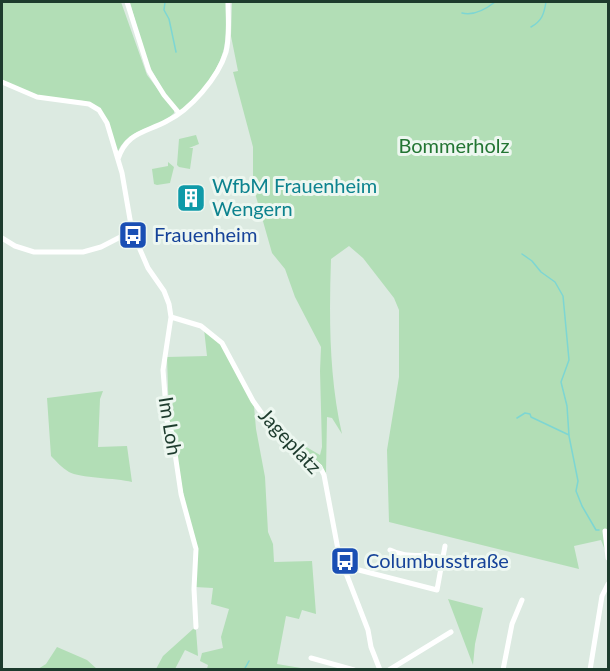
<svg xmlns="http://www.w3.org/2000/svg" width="610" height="671" font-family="Lato,sans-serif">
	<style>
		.green { fill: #b2deb6 }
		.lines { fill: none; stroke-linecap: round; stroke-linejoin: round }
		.stream { stroke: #7dd6d3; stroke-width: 1.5 }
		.minor { stroke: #fff; stroke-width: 5 }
		.labels { text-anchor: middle; stroke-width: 6; stroke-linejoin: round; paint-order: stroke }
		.park-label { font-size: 20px; fill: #237533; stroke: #edf7f0 }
		.culture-label { font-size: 20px; fill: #0d838f; stroke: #edf7f0; text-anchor: start }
		.transit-label { font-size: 20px; fill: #164399; stroke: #edf7f0; text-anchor: start }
		.street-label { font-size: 20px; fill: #1d3b2d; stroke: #edf7f0 }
	</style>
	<rect width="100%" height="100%" fill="#dceae1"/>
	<!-- green -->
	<path class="green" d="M2 2H121L147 75 174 110V113C157 131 131 125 118 151L115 148 109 124 90 103 84 101 38 96 2 80Z
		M130 2H226C226 17 227 33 224 48 218 73 199 96 179 112L164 92 146 60Z
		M232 2H608V558L601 540 574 546 579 569 389 522 387 450 399 377V310L394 298 363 258 349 246 331 259C329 317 329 377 342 434L332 418 327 417 326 473 319 463 286 435 320 455 322 447 320 371 321 347 295 297 285 269 272 253 253 186V147L233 72 238 71 231 36Z
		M196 135 199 144 189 148H193L190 169 179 167 177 165 179 139Z
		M168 162 174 167 170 183 157 185 154 184 152 169 168 166Z
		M204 329 220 343 254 406 256 429 265 477 268 532 273 544 274 562 312 561 316 614 302 610 299 619 286 616 277 664 307 669H207L208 665 200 661 202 653 223 648 221 637 229 609 211 604 213 588 195 587 197 567 169 418 167 357 207 356Z
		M103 391 100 399 98 447 127 446 132 482C116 478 79 478 69 472 62 468 56 461 51 456L47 398Z
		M448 599 483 608 475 644 473 665Z
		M193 629 196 630 198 656 185 650 175 669H156L163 656Z
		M57 647 87 660 97 669H38L46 664Z"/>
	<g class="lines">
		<!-- stream -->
		<path class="stream" d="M165 2 164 10 169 19 176 52
			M462 13C473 16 486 9 495 2
			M531 27C542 21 544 14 546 2
			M522 254 532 261 541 272 555 282 563 296 569 360 561 382 567 406 569 436 578 481 576 491 582 506 596 530H599
			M517 418 525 413 530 414 531 417 569 435
			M244 670 249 661"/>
		<!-- minor -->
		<path class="minor" d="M127 2 149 71 164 95 179 113
			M2 82 37 97 89 104 99 110 107 123 122 173 132 231 148 268 164 291 169 304 171 317 163 370 167 421 172 433 181 494 196 549 194 589 196 627
			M118 159C127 132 145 133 167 121 190 110 218 78 226 52 230 37 228 17 228 2
			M2 238 15 246 34 252H83L101 247 132 231
			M171 317 201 326 222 343 253 401 268 422 320 467 324 475 339 555 368 630 371 647 380 670
			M605 531 608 558
			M390 550C406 559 426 553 444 558
			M346 569H355L437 590 445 546
			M311 658 354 670
			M389 670 451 632
			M503 670 512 624 522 600
			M590 670 602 596 608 584"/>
	</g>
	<!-- icons -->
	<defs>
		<g id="building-square" transform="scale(1.5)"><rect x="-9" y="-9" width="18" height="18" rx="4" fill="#0f9aa8" stroke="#edf7f0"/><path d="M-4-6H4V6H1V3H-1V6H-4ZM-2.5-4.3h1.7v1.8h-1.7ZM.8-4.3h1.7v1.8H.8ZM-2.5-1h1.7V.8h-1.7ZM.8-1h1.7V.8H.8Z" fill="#fff"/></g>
		<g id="bus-square" transform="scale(1.5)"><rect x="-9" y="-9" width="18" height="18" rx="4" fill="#1a4fb4" stroke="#edf7f0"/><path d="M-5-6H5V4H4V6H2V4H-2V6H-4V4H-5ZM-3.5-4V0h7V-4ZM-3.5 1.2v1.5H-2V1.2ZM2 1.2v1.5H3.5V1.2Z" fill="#fff"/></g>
	</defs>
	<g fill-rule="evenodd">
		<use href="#building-square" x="191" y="198"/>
		<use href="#bus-square" x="133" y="235"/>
		<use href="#bus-square" x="345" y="561"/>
	</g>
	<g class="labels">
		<!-- park labels -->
		<g class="park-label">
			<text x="454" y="153">Bommerholz</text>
		</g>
		<!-- culture labels -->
		<g class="culture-label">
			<text x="212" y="193">WfbM Frauenheim<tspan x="212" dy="23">Wengern</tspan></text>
		</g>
		<!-- transit labels -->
		<g class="transit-label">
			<text x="154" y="242">Frauenheim</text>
			<text x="366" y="568">Columbusstraße</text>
		</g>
		<!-- street labels -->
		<g class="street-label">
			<text transform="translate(170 426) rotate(81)" y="7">Im Loh</text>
			<text transform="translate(290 441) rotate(47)" y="7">Jageplatz</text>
		</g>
	</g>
	<!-- border -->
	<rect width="610" height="671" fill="none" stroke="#1d3b2d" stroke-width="6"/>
</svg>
